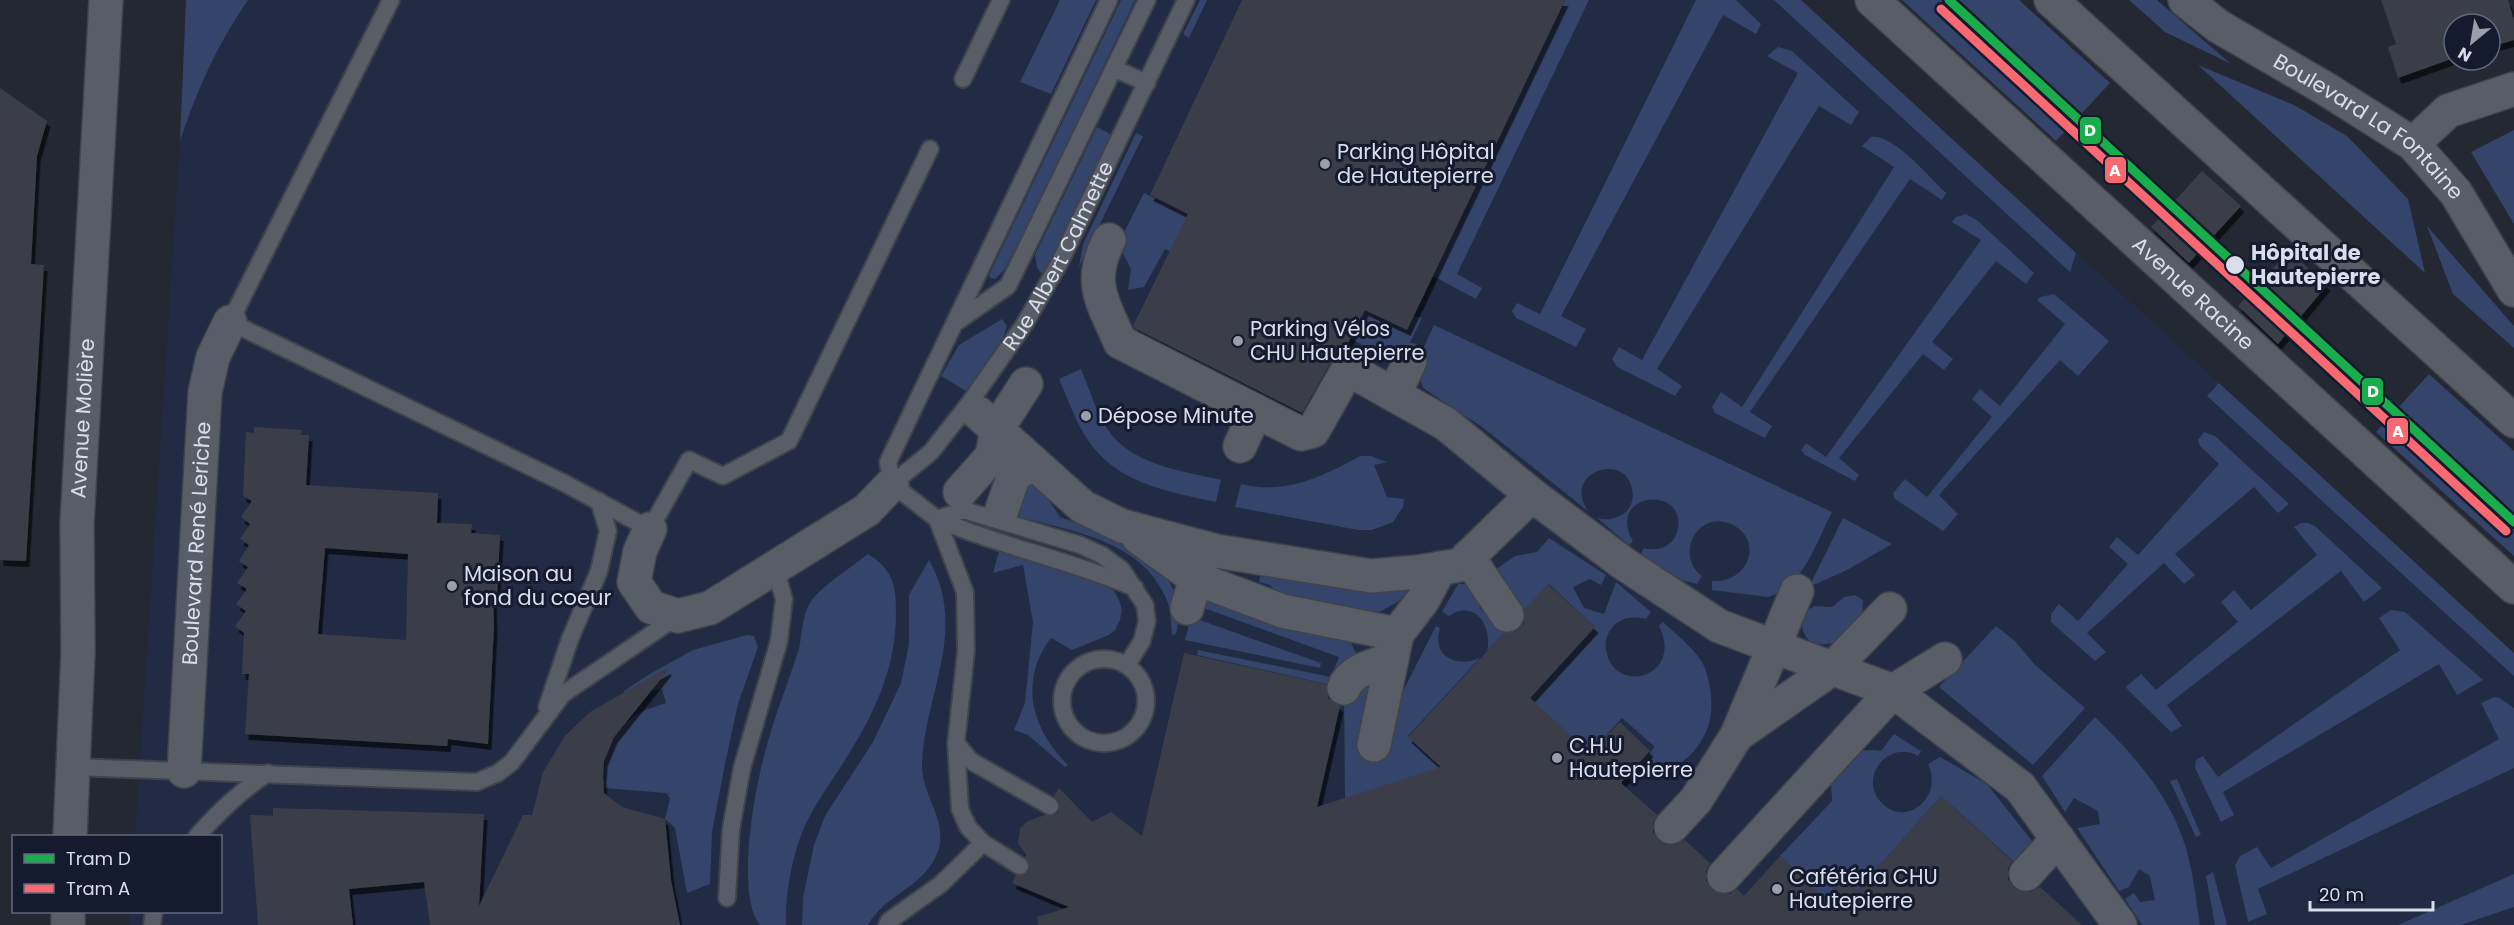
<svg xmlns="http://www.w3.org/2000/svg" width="2514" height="925" font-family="Poppins,sans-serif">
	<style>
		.built { fill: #212b43 }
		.green { fill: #34446a }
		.building { fill: #3a3e49; fill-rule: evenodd; filter: url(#shadow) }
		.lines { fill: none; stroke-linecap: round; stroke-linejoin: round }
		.lane-casing { stroke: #3e434c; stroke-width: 20 }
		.street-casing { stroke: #3e434c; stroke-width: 36 }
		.secondary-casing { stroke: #3e434c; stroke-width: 36 }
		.lane { stroke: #595e66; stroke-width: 16 }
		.street { stroke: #595e66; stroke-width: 33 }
		.secondary { stroke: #595e66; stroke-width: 33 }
		.tram-1-casing { stroke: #141b2f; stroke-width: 14 }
		.tram-2-casing { stroke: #141b2f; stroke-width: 14 }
		.tram-1 { stroke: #1aad4b; stroke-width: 9 }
		.tram-2 { stroke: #f96971; stroke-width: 9 }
		.poi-dot { fill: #999eab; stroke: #141b2f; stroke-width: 2 }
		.stop-dot { fill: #d8deec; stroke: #141b2f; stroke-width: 2 }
		.labels { text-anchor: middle; stroke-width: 6; stroke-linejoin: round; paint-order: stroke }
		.street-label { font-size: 21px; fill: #d8deec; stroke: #141b2f }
		.poi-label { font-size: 21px; fill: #d8deec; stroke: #141b2f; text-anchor: start }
		.stop-label { font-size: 21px; font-weight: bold; fill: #d8deec; stroke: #141b2f; text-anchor: start }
		.line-badge { stroke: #141b2f; stroke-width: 2 }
		.badge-label { font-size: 16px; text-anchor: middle; font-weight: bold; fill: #fff }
	</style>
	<defs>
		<filter id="shadow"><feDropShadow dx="3.5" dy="6" stdDeviation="0" flood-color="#0009"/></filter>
	</defs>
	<rect width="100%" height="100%" fill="#232833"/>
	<!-- built -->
	<path class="built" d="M248 0H1801L2514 653V925H129L130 912H220V836H135L180 141 196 91 224 35Z"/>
	<!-- green -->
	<path class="green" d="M186 0H248C216 47 198 88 180 141Z
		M1060 0H1096L1051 94 1020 82Z
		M1121 0H1135L1036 208 1004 270 995 279 991 278 989 275Z
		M1200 0H1207L1189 38 1183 34Z
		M1565 0H1589L1457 274 1482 288 1476 299 1433 276Z
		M1696 0H1736L1761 24 1756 34 1723 15 1561 316 1586 329 1576 347 1516 318 1512 311 1517 303 1540 314Z
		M1774 0H1801L2076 253 2070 272Z
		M1902 0H2019L2110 83 2056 141Z
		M2129 0H2157L2231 64 2165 32Z
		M1778 47 1792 51 1859 112 1851 125 1819 106 1657 369 1682 386 1675 396 1617 367 1612 359 1619 347 1642 360 1798 73 1767 56Z
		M2198 65 2294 105 2347 136 2408 199 2425 273Z
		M1097 127 1112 135 1047 269 1042 274 1037 268 1035 255Z
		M2514 130V224L2471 152Z
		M1136 133 1143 136 1079 267 1083 244Z
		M1871 137C1893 133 1929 177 1946 193L1942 200 1910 179 1750 412 1772 426 1765 438 1715 413 1712 407 1721 392 1742 407 1894 167 1862 146Z
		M1144 193 1381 307V318L1407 330 1414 316 1422 318 1399 365 1342 334 1165 249 1144 287 1128 290 1131 269 1118 244Z
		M1966 214 1978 221 2034 273 2026 284 1996 261 1932 342 1953 359 1944 370 1923 354 1839 458 1859 475 1855 481 1805 455 1801 450 1806 443 1826 457 1981 240 1952 222 1956 217Z
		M2427 226 2514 326V348L2453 294Z
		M2054 294 2109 341 2078 376 2060 360 1939 495 1958 514 1943 531 1895 499 1893 493 1905 479 1927 497 1992 417 1972 399 1980 389 2000 406 2065 324 2037 300 2040 297Z
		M1002 319 1007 326 1003 338 966 391 941 376 959 345Z
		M1434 325 1832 512C1817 541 1803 587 1768 597L1712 590V581C1750 583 1764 539 1731 524 1698 510 1674 555 1702 576L1697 584 1682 580 1640 555 1644 548C1651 550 1659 550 1666 546 1673 542 1677 535 1678 528 1685 484 1605 493 1633 541L1629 545 1597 518C1607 521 1618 519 1627 511 1632 505 1634 497 1632 489 1626 451 1561 472 1588 511L1482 427 1423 388 1416 364Z
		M1081 369C1090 390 1097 416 1111 434 1136 466 1184 471 1221 480L1216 502C1165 491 1113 483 1084 434 1074 417 1067 397 1059 379Z
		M2429 374 2514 451V556L2376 432Z
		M2219 383 2514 653V676L2207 396Z
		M2204 432 2215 436 2289 504 2278 513 2254 487 2175 554 2195 575 2184 584 2164 563 2087 633 2106 652 2095 661 2051 622V614L2059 604 2078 621 2128 564 2109 547 2117 537 2138 555 2219 464 2200 446 2198 440Z
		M1360 456H1371L1387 462 1374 465 1387 497 1404 499 1403 507 1393 522 1372 530H1358L1235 507 1241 484C1285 495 1322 477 1360 456Z
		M1037 482 1060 517 1124 539 1160 566 1177 596 1180 613 1176 634 1172 635C1171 624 1171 612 1168 603 1144 538 1067 531 1009 514L1022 484Z
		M1843 518 1892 544 1847 570 1809 587Z
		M2301 523H2308L2315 526 2382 588 2364 602 2341 571 2167 705 2182 726 2171 732 2128 690 2126 687 2141 674 2156 690 2238 622 2221 602 2234 590 2251 610 2317 555 2294 527Z
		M1549 538 1606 575 1601 585 1590 579 1573 587 1584 608 1604 614 1616 582 1651 612 1646 619C1633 616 1621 617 1612 628 1606 635 1604 645 1607 654 1617 695 1684 676 1659 626L1663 622C1674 632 1699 653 1704 666 1712 686 1715 714 1705 734 1693 760 1665 780 1638 765L1655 747 1622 718 1590 753 1525 703 1595 627 1549 584 1520 615 1492 572 1515 556 1537 552Z
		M999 551 1096 580 1114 591 1119 600 1122 610 1120 620 1115 630 1109 635 1072 650 1051 638C1018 681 1032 730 1068 765L1065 767 1028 735 1014 730 1025 703 1033 622 1023 565 993 573Z
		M868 554C895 571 896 587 896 616 895 674 871 720 840 768 826 789 810 812 801 835 791 863 785 896 786 925H760C735 895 755 788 765 752 774 718 787 685 798 652 803 635 801 615 812 600 822 586 853 566 868 554Z
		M929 560C969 631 924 694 922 766 922 796 950 823 937 854 922 889 885 894 868 925H802L803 898 814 845 825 816 873 742 901 683 909 644V595Z
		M1261 572 1407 584 1408 596 1376 614 1283 599 1270 585 1259 582Z
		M1458 584H1473L1480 609 1506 631 1487 651C1493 627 1475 598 1449 616L1442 612Z
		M1855 595 1863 600 1862 616C1855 624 1847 634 1839 640 1835 643 1830 644 1825 644 1805 646 1800 630 1802 613L1815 606 1832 607 1844 597Z
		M1201 596 1347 634 1361 664 1340 687 1197 655 1198 650 1331 677 1339 657 1196 605Z
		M2391 610 2405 612 2483 680 2457 695 2439 664 2223 792 2234 815 2221 822 2195 768 2196 760 2203 756 2218 777 2400 650 2379 618Z
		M1191 617 1321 663 1320 668 1185 640Z
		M1436 626 1440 628C1431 657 1457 668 1480 658L1408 736 1454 779 1345 798 1344 688 1367 674 1388 747 1401 695Z
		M1996 626 2015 641 2034 664 2085 708 2033 765 1939 687Z
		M747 635 754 636 758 647 738 704 725 764 712 832 710 884 687 893 675 828 665 819 670 798 666 793 604 788C601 759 610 732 636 715 645 709 656 707 666 703L662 689 625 695 624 691 648 675 693 650Z
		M2494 697 2500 698 2514 708V768L2258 889 2267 914 2248 922 2235 865 2240 856 2257 847 2271 868 2499 739 2481 703Z
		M2095 717C2134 755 2170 795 2186 848 2193 873 2196 899 2200 925H2142L2125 899 2134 893 2140 902 2155 900 2150 876 2139 869 2129 887 2119 891 2077 828 2100 824 2098 811 2074 798 2065 812 2042 776Z
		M1894 734 1921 751 1918 756C1889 739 1858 777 1881 802 1905 829 1944 798 1928 764L1940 757 1987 784 2040 851 2023 870 1941 796 1857 891 1843 879 1801 925 1773 921 1808 883 1780 856 1832 801C1832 794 1830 784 1832 777 1840 755 1860 747 1881 751Z
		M2177 779 2201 835 2196 837 2170 781Z
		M2213 872 2227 925H2215L2206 876Z
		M2514 874V907L2461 925H2398Z"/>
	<!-- building -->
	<path class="building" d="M1242 0H1565L1407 330 1365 310 1344 351 1338 353 1332 360 1302 413 1134 328 1133 326 1188 214 1150 195Z
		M2381 0H2508L2514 20V40L2490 47V24H2454V58L2398 78 2388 47 2396 44Z
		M0 88 47 121 37 156 31 264 44 265 26 561 0 560Z
		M2202 171 2241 206 2189 263 2151 227Z
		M2289 251 2327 285 2278 344 2238 306Z
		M254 427 302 430 301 435H309L306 485 438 493 437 523 472 524 471 533 500 535 497 596H493L494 626 488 744 448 739 447 746 245 734 249 674H242L244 633 235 626 246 611 236 604 247 589 237 583 248 567 239 561 249 545 240 539 250 524 241 517 252 501 243 496 246 432 254 433ZM325 548 408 554 406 640 318 634Z
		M1548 584 1595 627 1530 698 1590 753 1620 722 1650 751 1621 783 1657 815 1653 823V832L1659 841 1666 845H1676L1685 840 1710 863 1706 871V881L1712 890 1721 894H1730L1737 889 1744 896 1780 856 1825 899 1843 879 1857 891 1941 796 2012 861 2008 869V879L2014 888 2023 892H2031L2040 887 2082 925H1038L1037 917 1069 907 1012 883 1016 875H1025L1030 867 1025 857 1026 855 1018 843 1020 828 1028 821 1045 815H1055L1059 812V801L1054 796 1059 788 1092 822 1111 812 1142 836 1184 653 1326 684 1328 698 1340 706 1317 807 1441 767 1408 737 1504 633 1518 630 1524 623V610Z
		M667 668 668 670 614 737 604 761 603 777 604 793 622 807 665 819 671 880 680 925H430L424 882 349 889 353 925H258L250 815 273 816V808L484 814 479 906 523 815H532L543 772 565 736 590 712Z"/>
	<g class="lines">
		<!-- lane casing -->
		<g class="lane-casing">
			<g id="lane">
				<path d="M391 0 230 322 564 483 650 529 689 460 723 476 789 441 930 149"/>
				<path d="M1115 69 1147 83"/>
				<path d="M963 79 1001 0"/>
				<path d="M955 323 1008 286 1147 0"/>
				<path id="s1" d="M892 484 931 452 968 405 1024 325 1060 262 1186 0"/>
				<path d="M892 484 888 462 1109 0"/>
				<path d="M892 484 937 519 965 592 966 651 956 743 960 809 968 827 983 843 1020 866"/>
				<path d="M937 519 964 510 1080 545 1102 555 1122 570 1145 605 1147 621 1142 641 1127 665"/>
				<path d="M937 519C1001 547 1071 560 1135 588"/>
				<circle cx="1104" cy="701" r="42"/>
				<path d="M547 707 570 639 599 571 608 531 599 501"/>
				<path d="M956 743 971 761 1050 806"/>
				<path d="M73 767 477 782 498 773 512 762 563 694 678 616"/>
				<path d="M197 836C219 812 240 791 268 773"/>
				<path d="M727 898 731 829 742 768 779 641 784 599 775 568"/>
				<path d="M152 925 154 912"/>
				<path d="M887 925 889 921 941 884 983 843"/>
			</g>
		</g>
		<!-- street casing -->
		<g class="street-casing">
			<g id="street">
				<path id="s2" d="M2185 0 2218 26 2326 89 2413 144 2456 193 2514 290"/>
				<path d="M2413 144 2448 111 2514 89"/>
				<path d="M1109 240C1087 283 1103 302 1120 342L1301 434 1313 431 1348 369 1446 424 1532 495 1623 563 1719 626 1893 691 2020 787 2120 925"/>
				<path d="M1394 395 1410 361"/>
				<path d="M978 413 1083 507 1122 526 1216 551 1371 576 1418 572 1460 565 1532 495"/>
				<path d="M1240 446 1256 411"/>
				<path d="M960 492 992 456 997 429 1026 384"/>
				<path d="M1001 512 1014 475 1034 463"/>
				<path d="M650 529 640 551 634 582 651 607 678 616 710 608 867 510 892 484"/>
				<path d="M1138 537 1195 578 1282 611 1397 634 1423 600 1440 568"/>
				<path d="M1468 557 1507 615"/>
				<path d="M1187 608 1202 558"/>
				<path d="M1344 688C1350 670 1376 665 1392 659"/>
				<path d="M1737 735 1833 668 1890 609"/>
				<path d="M1374 745 1397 634"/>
				<path id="s3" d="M184 771 205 392 213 357 230 322"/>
				<path d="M1671 827 1696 800 1737 735 1797 591"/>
				<path d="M2026 874 2058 839"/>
				<path d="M1724 876 1893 691 1945 659"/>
			</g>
		</g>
		<!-- secondary casing -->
		<g class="secondary-casing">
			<g id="secondary">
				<path id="s4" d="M1872 0 2514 587"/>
				<path d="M2051 0 2514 421"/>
				<path id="s5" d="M70 836 78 652 77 523 106 0"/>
				<path d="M68 925V912"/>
			</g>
		</g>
		<!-- lane -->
		<use href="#lane" class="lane"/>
		<!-- street -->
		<use href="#street" class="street"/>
		<!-- secondary -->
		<use href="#secondary" class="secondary"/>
		<!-- tram-1 casing -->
		<g class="tram-1-casing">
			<path id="tram-1" d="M1949 0 2514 522"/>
		</g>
		<!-- tram-2 casing -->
		<g class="tram-2-casing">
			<path id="tram-2" d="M1941 9 2506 531"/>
		</g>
		<!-- tram-1 -->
		<use href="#tram-1" class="tram-1"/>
		<!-- tram-2 -->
		<use href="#tram-2" class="tram-2"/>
	</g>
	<!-- markers -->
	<g class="poi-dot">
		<circle cx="1325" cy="164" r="6"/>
		<circle cx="1238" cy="341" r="6"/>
		<circle cx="1086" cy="416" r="6"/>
		<circle cx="452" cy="586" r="6"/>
		<circle cx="1557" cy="758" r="6"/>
		<circle cx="1777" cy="889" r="6"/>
	</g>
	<circle class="stop-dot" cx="2235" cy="265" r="10"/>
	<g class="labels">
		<!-- street labels -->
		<g class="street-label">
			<text dy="7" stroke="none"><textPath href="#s2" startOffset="224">Boulevard La Fontaine</textPath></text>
			<text dy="7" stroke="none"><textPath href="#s1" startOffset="285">Rue Albert Calmette</textPath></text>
			<text dy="7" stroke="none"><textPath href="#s4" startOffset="435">Avenue Racine</textPath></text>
			<text dy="7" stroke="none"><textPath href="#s5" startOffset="418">Avenue Molière</textPath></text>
			<text dy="7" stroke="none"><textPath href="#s3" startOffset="228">Boulevard René Leriche</textPath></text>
		</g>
		<!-- poi labels -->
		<g class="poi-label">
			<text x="1337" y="159">Parking Hôpital<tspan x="1337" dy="24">de Hautepierre</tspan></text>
			<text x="1250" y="336">Parking Vélos<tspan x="1250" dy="24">CHU Hautepierre</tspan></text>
			<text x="1098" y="423">Dépose Minute</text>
			<text x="464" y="581">Maison au<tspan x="464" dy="24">fond du coeur</tspan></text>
			<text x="1569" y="753">C.H.U<tspan x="1569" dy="24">Hautepierre</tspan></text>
			<text x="1789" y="884">Cafétéria CHU<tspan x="1789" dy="24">Hautepierre</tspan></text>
		</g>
		<!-- stop labels -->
		<g class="stop-label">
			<text x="2251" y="260">Hôpital de<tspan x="2251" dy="24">Hautepierre</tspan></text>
		</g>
	</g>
	<g class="line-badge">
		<rect x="2079" y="116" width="23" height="29" rx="6" fill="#1aad4b"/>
		<rect x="2104" y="156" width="23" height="28" rx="6" fill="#f96971"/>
		<rect x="2361" y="377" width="23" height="29" rx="6" fill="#1aad4b"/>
		<rect x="2386" y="417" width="23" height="28" rx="6" fill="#f96971"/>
	</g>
	<g class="badge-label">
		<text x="2090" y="136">D</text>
		<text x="2115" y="176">A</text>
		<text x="2373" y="397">D</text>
		<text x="2398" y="437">A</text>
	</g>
	<!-- legend -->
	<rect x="12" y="835" width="210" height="78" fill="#141b2f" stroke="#62697b" stroke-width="1.5"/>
	<rect x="24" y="854" width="30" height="9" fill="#1aad4b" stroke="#62697b" stroke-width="1.5"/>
	<text x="66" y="865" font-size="18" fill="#d8deec">Tram D</text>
	<rect x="24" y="884" width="30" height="9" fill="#f96971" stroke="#62697b" stroke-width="1.5"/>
	<text x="66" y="895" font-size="18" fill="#d8deec">Tram A</text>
	<!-- north arrow -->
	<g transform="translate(2472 42) rotate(210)"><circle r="28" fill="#141b2f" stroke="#62697b" stroke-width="1.5"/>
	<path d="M0-4.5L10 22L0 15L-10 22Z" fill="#999eab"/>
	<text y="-9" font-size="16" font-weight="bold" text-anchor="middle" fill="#d8deec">N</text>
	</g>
	<!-- scale -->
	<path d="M2310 901v9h123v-9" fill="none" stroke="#d8deec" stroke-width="3"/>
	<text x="2319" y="901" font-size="18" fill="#d8deec" stroke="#141b2f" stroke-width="4.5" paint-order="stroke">20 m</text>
</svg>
